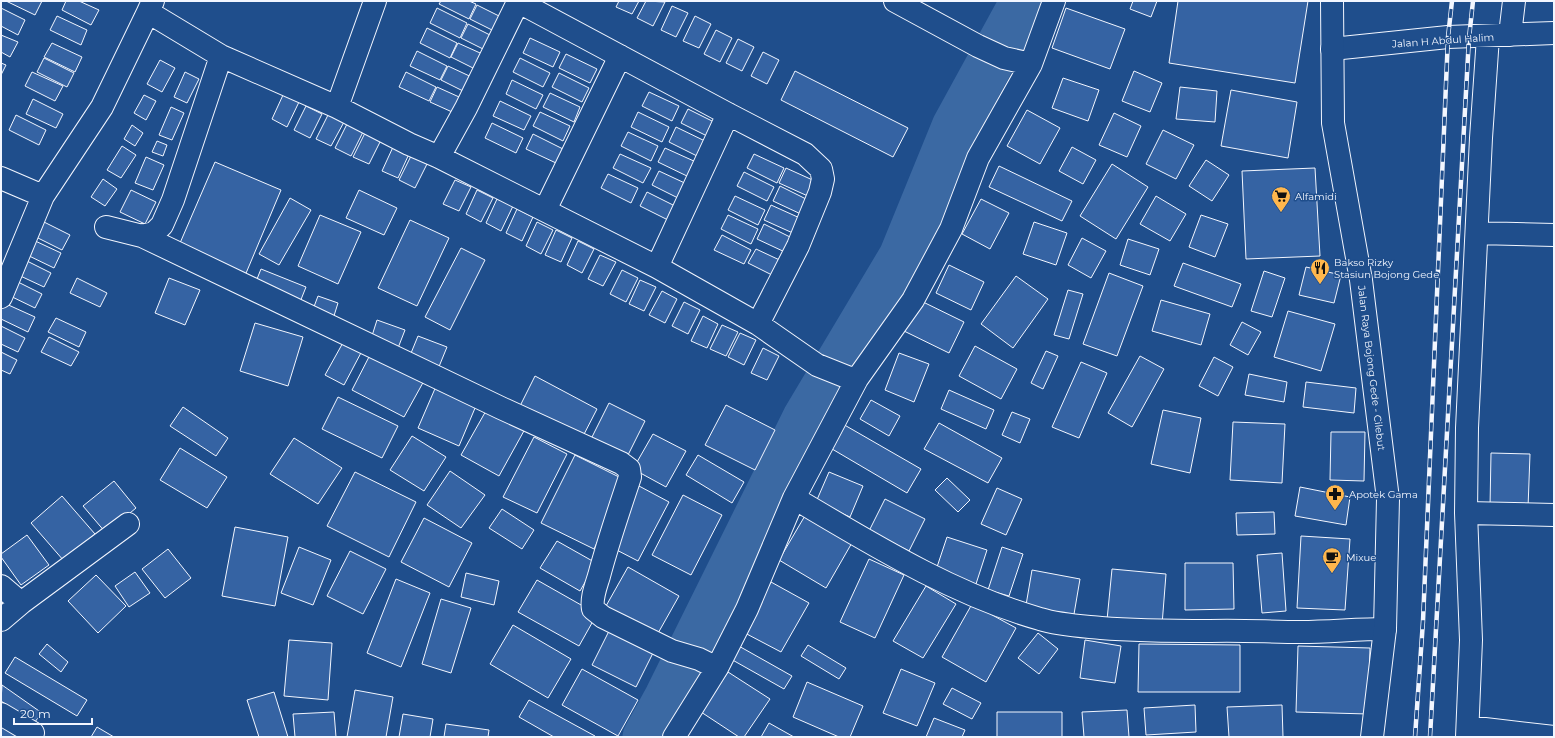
<svg xmlns="http://www.w3.org/2000/svg" width="1555" height="738" font-family="Montserrat,sans-serif">
	<style>
		.lines { fill: none; stroke-linecap: round; stroke-linejoin: round }
		.river { stroke: #3b69a3; stroke-width: 47 }
		.building { fill: #3563a3; stroke: #f2f6ff }
		.minor-casing { stroke: #f2f6ff; stroke-width: 24 }
		.major-casing { stroke: #f2f6ff; stroke-width: 24 }
		.minor { stroke: #1f4e8c; stroke-width: 22 }
		.major { stroke: #1f4e8c; stroke-width: 22 }
		.rail-casing { stroke: #f2f6ff; stroke-width: 4.5 }
		.rail { stroke: #1f4e8c; stroke-width: 3; stroke-dasharray: 9; stroke-linecap: butt }
		.labels { text-anchor: middle; stroke-width: 3; stroke-linejoin: round; paint-order: stroke }
		.street-label { font-size: 10px; fill: #f2f6ff; stroke: #1f4e8c }
		.poi-label { font-size: 10px; fill: #f2f6ff; stroke: #1f4e8c; text-anchor: start }
	</style>
	<rect width="100%" height="100%" fill="#1f4e8c"/>
	<g class="lines">
		<!-- river -->
		<path class="river" d="M646 737 668 697 806 418 902 257 955 127 1024 1"/>
	</g>
	<!-- building -->
	<path class="building" d="M6 1H42L35 15Z
		M66 1H79L99 10 91 25 62 10Z
		M441 1H469L476 4 469 19 439 4Z
		M619 1H639L632 14 616 7Z
		M646 1 665 2 653 26 637 18Z
		M1133 1H1157L1151 17 1130 9Z
		M1178 1H1308L1295 83 1169 63Z
		M477 5 507 20 500 34 470 19Z
		M672 6 688 13 676 37 661 30Z
		M1 8 25 20 18 35 1 26Z
		M437 8 467 23 460 38 430 23Z
		M1066 8 1125 29 1110 69 1052 48Z
		M57 16 87 30 81 45 50 30Z
		M695 16 711 24 699 48 683 41Z
		M468 24 498 39 491 53 461 38Z
		M427 28 457 43 450 58 420 43Z
		M716 30 732 38 720 62 704 54Z
		M1 35 18 42 10 57 1 52Z
		M530 38 560 52 553 67 523 53Z
		M738 39 754 47 742 71 726 63Z
		M52 43 82 57 75 72 44 57Z
		M458 43 489 57 481 72 451 57Z
		M417 51 447 66 440 80 410 66Z
		M763 52 779 60 767 84 751 76Z
		M566 54 597 69 590 83 559 68Z
		M44 58 74 73 67 87 37 72Z
		M520 58 550 73 543 87 513 72Z
		M160 60 175 68 162 92 147 84Z
		M1 63 6 65 1 75Z
		M448 66 478 80 471 95 441 80Z
		M795 71 908 128 893 157 781 100Z
		M1134 71 1162 83 1150 112 1122 101Z
		M32 72 63 86 55 101 25 86Z
		M185 72 199 79 187 103 174 97Z
		M406 72 436 87 429 101 399 87Z
		M559 73 589 88 582 102 552 87Z
		M1063 78 1099 90 1088 121 1052 108Z
		M512 80 543 95 536 109 506 94Z
		M437 87 468 101 461 116 430 102Z
		M1180 87 1217 91 1215 122 1176 119Z
		M1231 90 1297 102 1288 158 1221 146Z
		M649 92 679 106 672 121 642 106Z
		M550 93 580 107 574 122 543 107Z
		M144 95 156 101 146 120 134 113Z
		M283 95 299 102 287 127 272 119Z
		M33 99 63 114 56 128 26 114Z
		M500 101 531 116 524 130 493 116Z
		M306 106 322 114 310 138 294 130Z
		M171 107 184 113 172 140 159 135Z
		M688 109 718 124 711 138 681 123Z
		M1027 110 1060 128 1040 164 1007 146Z
		M540 112 570 126 563 141 533 126Z
		M638 112 669 127 662 142 631 127Z
		M1114 113 1141 126 1127 157 1099 145Z
		M16 115 46 130 39 145 9 130Z
		M328 115 344 122 331 146 316 139Z
		M492 123 523 138 516 153 485 138Z
		M347 124 363 132 351 156 335 148Z
		M132 125 143 133 135 146 124 139Z
		M676 127 707 142 699 157 669 142Z
		M1163 130 1194 145 1176 179 1146 164Z
		M628 132 658 146 651 161 621 146Z
		M365 133 381 140 369 164 353 157Z
		M533 134 563 149 556 163 526 149Z
		M157 141 167 145 163 156 152 152Z
		M122 146 136 155 121 178 107 170Z
		M393 147 409 154 398 178 382 171Z
		M1072 147 1096 160 1083 184 1059 171Z
		M665 148 696 162 689 177 658 162Z
		M620 154 651 168 643 183 613 168Z
		M754 154 784 168 777 183 747 168Z
		M411 156 427 164 415 188 399 180Z
		M146 157 164 165 153 190 135 183Z
		M1206 160 1229 175 1212 201 1189 186Z
		M215 162 281 190 244 278 177 250Z
		M1112 164 1148 187 1116 239 1080 216Z
		M999 166 1072 201 1062 221 989 187Z
		M786 168 817 182 810 197 779 183Z
		M1315 168 1320 256 1246 259 1242 171Z
		M659 171 689 185 682 200 652 185Z
		M744 172 774 187 767 201 737 186Z
		M608 174 638 188 631 203 601 188Z
		M103 179 117 189 105 206 91 197Z
		M455 180 471 187 459 211 443 204Z
		M780 186 810 201 803 215 773 201Z
		M131 190 156 202 145 224 120 212Z
		M359 190 397 208 384 235 346 218Z
		M477 190 493 198 481 222 466 214Z
		M647 192 677 207 670 221 640 206Z
		M735 196 765 210 758 225 728 210Z
		M1156 196 1186 214 1170 241 1140 224Z
		M290 198 311 210 279 265 259 254Z
		M497 199 513 206 501 231 486 223Z
		M981 199 1009 213 990 249 962 234Z
		M771 205 802 219 795 234 764 220Z
		M517 209 533 217 522 241 506 233Z
		M320 215 361 232 338 284 298 266Z
		M728 215 758 229 751 244 721 229Z
		M1201 215 1228 224 1215 257 1189 247Z
		M40 220 70 235 62 250 32 235Z
		M410 220 449 238 417 306 378 288Z
		M537 222 553 230 541 254 526 246Z
		M1034 222 1067 233 1056 265 1023 254Z
		M764 224 794 239 787 253 757 239Z
		M556 230 572 238 561 262 545 255Z
		M722 235 751 250 744 264 714 250Z
		M1082 238 1106 251 1091 278 1068 265Z
		M31 239 61 253 54 268 23 253Z
		M1128 239 1159 249 1150 275 1120 265Z
		M578 241 594 249 582 273 567 265Z
		M461 248 485 260 450 330 425 317Z
		M756 249 786 263 778 278 748 263Z
		M600 255 616 262 603 286 588 279Z
		M21 258 51 273 44 287 14 273Z
		M1183 263 1241 284 1232 307 1174 286Z
		M949 265 984 282 971 310 936 293Z
		M1306 267 1341 275 1334 303 1299 295Z
		M261 269 306 287 300 302 255 284Z
		M622 270 638 278 626 302 610 294Z
		M1264 271 1285 278 1272 317 1251 311Z
		M1109 273 1143 286 1117 356 1083 344Z
		M1016 276 1048 299 1013 348 981 324Z
		M77 278 107 293 100 307 70 293Z
		M169 278 200 290 185 325 155 313Z
		M12 279 42 294 35 308 4 293Z
		M640 280 656 287 644 311 629 304Z
		M1068 290 1083 294 1069 339 1054 335Z
		M662 291 677 299 665 323 649 315Z
		M318 296 338 303 333 319 312 312Z
		M919 300 964 322 949 353 904 331Z
		M1161 300 1210 314 1201 345 1152 331Z
		M684 302 700 310 688 334 672 326Z
		M4 303 35 317 28 332 1 319V309Z
		M1288 311 1335 324 1321 371 1274 357Z
		M703 316 718 324 707 348 691 341Z
		M56 318 86 332 79 347 48 332Z
		M377 320 405 330 398 348 371 339Z
		M1242 322 1261 332 1248 355 1230 345Z
		M255 323 303 337 288 386 240 371Z
		M722 325 738 332 726 356 710 349Z
		M1 326 25 338 18 352 1 344Z
		M740 333 756 340 744 365 728 357Z
		M418 336 447 347 438 369 409 358Z
		M49 337 79 352 71 366 41 352Z
		M345 339 363 349 344 385 325 375Z
		M975 346 1017 369 1001 399 959 376Z
		M763 348 779 356 767 380 751 373Z
		M372 351 425 379 404 417 352 390Z
		M1046 351 1058 356 1043 389 1031 383Z
		M1 352 17 360 10 374 1 370Z
		M899 353 929 364 914 402 885 390Z
		M1140 356 1164 369 1132 427 1108 413Z
		M1214 357 1233 367 1218 396 1199 386Z
		M1081 362 1107 373 1079 438 1052 427Z
		M1249 374 1287 382 1284 402 1245 395Z
		M535 376 597 409 580 442 518 410Z
		M1306 382 1356 388 1354 413 1303 407Z
		M437 384 478 401 459 446 418 428Z
		M949 390 994 410 986 429 941 409Z
		M338 397 398 426 382 458 322 429Z
		M871 400 900 416 889 436 860 419Z
		M609 403 645 421 625 461 589 443Z
		M726 405 775 430 755 470 705 445Z
		M183 407 228 438 216 456 170 426Z
		M487 409 525 429 499 476 461 455Z
		M1163 410 1201 418 1190 473 1151 464Z
		M1012 412 1030 419 1020 443 1002 435Z
		M1233 422 1285 424 1282 483 1230 480Z
		M841 423 921 469 907 493 827 446Z
		M939 423 1002 458 988 483 924 449Z
		M1331 432H1365L1364 481 1330 480Z
		M653 434 686 451 666 487 633 469Z
		M412 436 446 457 424 491 390 470Z
		M534 437 567 454 537 513 503 497Z
		M294 438 342 468 318 504 270 474Z
		M180 448 227 477 207 508 160 480Z
		M1491 453 1530 454 1528 508 1490 507Z
		M575 455 627 481 594 549 541 523Z
		M698 455 744 482 732 503 686 475Z
		M450 471 485 495 461 528 427 505Z
		M355 472 416 502 389 557 327 526Z
		M829 472 863 486 850 517 816 502Z
		M947 478 970 500 958 512 935 490Z
		M114 481 136 508 106 533 83 506Z
		M639 486 669 502 638 561 607 545Z
		M1300 487 1350 497 1346 525 1295 516Z
		M997 488 1022 499 1006 535 981 524Z
		M683 495 722 515 691 575 652 555Z
		M62 496 95 534 64 561 31 523Z
		M885 499 925 519 909 551 869 531Z
		M502 509 534 530 522 549 489 528Z
		M1274 512 1275 534 1237 535 1236 513Z
		M806 514 853 541 826 588 779 560Z
		M424 518 472 543 449 587 401 562Z
		M235 527 288 537 275 606 222 596Z
		M27 535 49 565 21 585 1 557V554Z
		M1301 536 1350 539 1345 610 1297 608Z
		M947 537 987 550 975 587 935 573Z
		M557 541 596 563 580 591 540 568Z
		M299 547 331 560 313 605 281 593Z
		M1002 547 1023 554 1009 596 988 590Z
		M168 549 191 578 165 598 142 569Z
		M350 551 386 569 363 614 327 596Z
		M1282 553 1286 611 1262 613 1257 555Z
		M869 559 904 575 875 638 840 622Z
		M1185 563H1233L1234 609 1185 610Z
		M628 567 679 596 657 635 606 606Z
		M1112 569 1166 574 1162 625 1107 620Z
		M1032 570 1080 579 1073 620 1025 611Z
		M135 572 150 593 129 607 115 586Z
		M466 573 499 581 494 605 461 597Z
		M96 575 126 606 98 633 68 601Z
		M396 579 430 593 401 667 367 653Z
		M537 580 597 614 579 646 518 612Z
		M771 582 809 603 781 652 743 632Z
		M926 586 956 604 923 658 893 641Z
		M441 599 471 608 451 673 422 664Z
		M972 604 1016 628 986 682 942 657Z
		M513 625 571 659 548 698 490 664Z
		M612 625 656 647 636 687 592 665Z
		M1038 633 1058 649 1039 674 1018 658Z
		M289 640 332 643 328 700 284 696Z
		M1085 640 1121 646 1115 683 1080 678Z
		M47 644 68 662 61 672 39 654Z
		M1139 644 1240 645V692H1138Z
		M737 645 792 676 784 689 729 658Z
		M808 645 846 668 839 679 801 656Z
		M1298 646 1370 648 1368 714 1296 712Z
		M15 657 87 700 77 716 5 673Z
		M582 669 638 700 618 736 562 705Z
		M901 669 935 683 917 726 883 713Z
		M728 672 770 699 744 737H739L701 712Z
		M807 682 863 706 850 737H839L793 717Z
		M2 685 42 713 34 723 1 701Z
		M952 688 981 703 972 719 943 704Z
		M355 690 393 697 386 737H347Z
		M274 692 288 737H259L247 700Z
		M529 700 595 736V737H554L519 717Z
		M1195 705 1196 732 1146 735 1144 708Z
		M1282 705 1283 737H1229L1227 707Z
		M1127 710 1129 737H1084L1082 712Z
		M334 712 336 737H295L293 714Z
		M997 712H1062V737H997Z
		M403 714 433 719 430 737H399Z
		M934 718 965 730 962 737H926Z
		M769 723 794 737H761Z
		M446 724 489 730 488 737H444Z
		M1 725 19 737H1Z
		M97 727 114 737H91Z"/>
	<g class="lines">
		<!-- minor casing -->
		<g class="minor-casing">
			<path id="minor" d="M153 1 148 12 221 56 337 107 409 144 439 157 657 267 758 324 817 365 847 377 857 379
				M517 1 728 114 805 154 821 169 823 179 820 192 798 246 758 324
				M895 1 978 46 1004 58 1031 64
				M1510 35 1514 1
				M1332 49 1448 37 1554 33
				M337 107 375 1
				M439 157 466 108 518 2
				M1 178 43 196
				M545 210 620 56
				M106 227 142 236 154 233 162 225 173 200 221 56
				M1477 233 1554 235
				M142 236 501 408 621 463 629 469 630 477C619 510 608 542 599 576 596 586 591 598 593 609L603 617 672 651 699 659 717 668
				M657 267 728 114
				M1 297 43 196 102 107 148 12
				M794 498C872 544 952 594 1040 619 1059 625 1081 626 1101 628 1138 631 1174 631 1210 631 1241 630 1271 632 1301 632 1329 632 1357 629 1385 629
				M1466 513 1554 515
				M1 586 21 603 128 524
				M1 620 21 603
				M1 714 33 733
				M1468 727 1554 737
				M674 737 717 668 747 609 794 498 857 379 913 300 951 229 978 158 1031 64 1054 1
				M1467 737 1471 640 1466 513 1467 428 1481 138 1488 37"/>
		</g>
		<!-- major casing -->
		<g class="major-casing">
			<path id="major" d="M1332 1 1333 123 1361 280 1388 499 1385 629 1372 737"/>
		</g>
		<!-- minor -->
		<use href="#minor" class="minor"/>
		<!-- major -->
		<use href="#major" class="major"/>
		<!-- rail casing -->
		<g class="rail-casing">
			<path id="rail" d="M1415 737 1423 621 1448 37 1452 1
				M1430 737 1469 38 1473 1"/>
		</g>
		<!-- rail -->
		<use href="#rail" class="rail"/>
	</g>
	<!-- icons -->
	<defs>
		<g id="supermarket-pin" transform="scale(1)"><path d="M0 17L-7.5 6A9.5 9.5 0 1 1 7.5 6Z" fill="#ffb74d" stroke="#1f4e8c"/><path d="M-6-5.5h2.5l.6 2H6L4.5 2H-2.5L-4.4-4H-6ZM-1.5 3.2a1.3 1.3 0 1 0 .1 0ZM3 3.2a1.3 1.3 0 1 0 .1 0Z" fill="#111"/></g>
		<g id="restaurant-pin" transform="scale(1)"><path d="M0 17L-7.5 6A9.5 9.5 0 1 1 7.5 6Z" fill="#ffb74d" stroke="#1f4e8c"/><path d="M-5-6h1v4h1v-4h1v4h1v-4h1v5L-1.5 .5V6h-2V.5L-5-1ZM5-6V6H3V1.5H1.5Q1.5-4 5-6Z" fill="#111"/></g>
		<g id="pharmacy-pin" transform="scale(1)"><path d="M0 17L-7.5 6A9.5 9.5 0 1 1 7.5 6Z" fill="#ffb74d" stroke="#1f4e8c"/><path d="M-2-6h4v4h4v4h-4v4h-4v-4h-4v-4h4Z" fill="#111"/></g>
		<g id="cafe-pin" transform="scale(1)"><path d="M0 17L-7.5 6A9.5 9.5 0 1 1 7.5 6Z" fill="#ffb74d" stroke="#1f4e8c"/><path d="M-5.5-4.5H6V0H3Q3 3.5 0 3.5H-2.5Q-5.5 3.5-5.5 0ZM3-3.2v2h1.7v-2ZM-6 4.5H4V6H-6Z" fill="#111"/></g>
	</defs>
	<g fill-rule="evenodd">
		<use href="#supermarket-pin" x="1281" y="196"/>
		<use href="#restaurant-pin" x="1320" y="268"/>
		<use href="#pharmacy-pin" x="1335" y="494"/>
		<use href="#cafe-pin" x="1332" y="557"/>
	</g>
	<g class="labels">
		<!-- street labels -->
		<g class="street-label">
			<text transform="translate(1443 40) rotate(-4)" y="4">Jalan H Abdul Halim</text>
			<text transform="translate(1372 368) rotate(83)" y="4">Jalan Raya Bojong Gede - Cilebut</text>
		</g>
		<!-- poi labels -->
		<g class="poi-label">
			<text x="1295" y="200">Alfamidi</text>
			<text x="1334" y="266">Bakso Rizky<tspan x="1334" dy="12">Stasiun Bojong Gede</tspan></text>
			<text x="1349" y="498">Apotek Gama</text>
			<text x="1346" y="561">Mixue</text>
		</g>
	</g>
	<!-- border -->
	<rect width="1555" height="738" fill="none" stroke="#f2f6ff" stroke-width="4"/>
	<!-- scale -->
	<path d="M14 718v6h78v-6" fill="none" stroke="#f2f6ff" stroke-width="2"/>
	<text x="20" y="718" font-size="12" fill="#f2f6ff" stroke="#1f4e8c" stroke-width="3" paint-order="stroke">20 m</text>
</svg>
